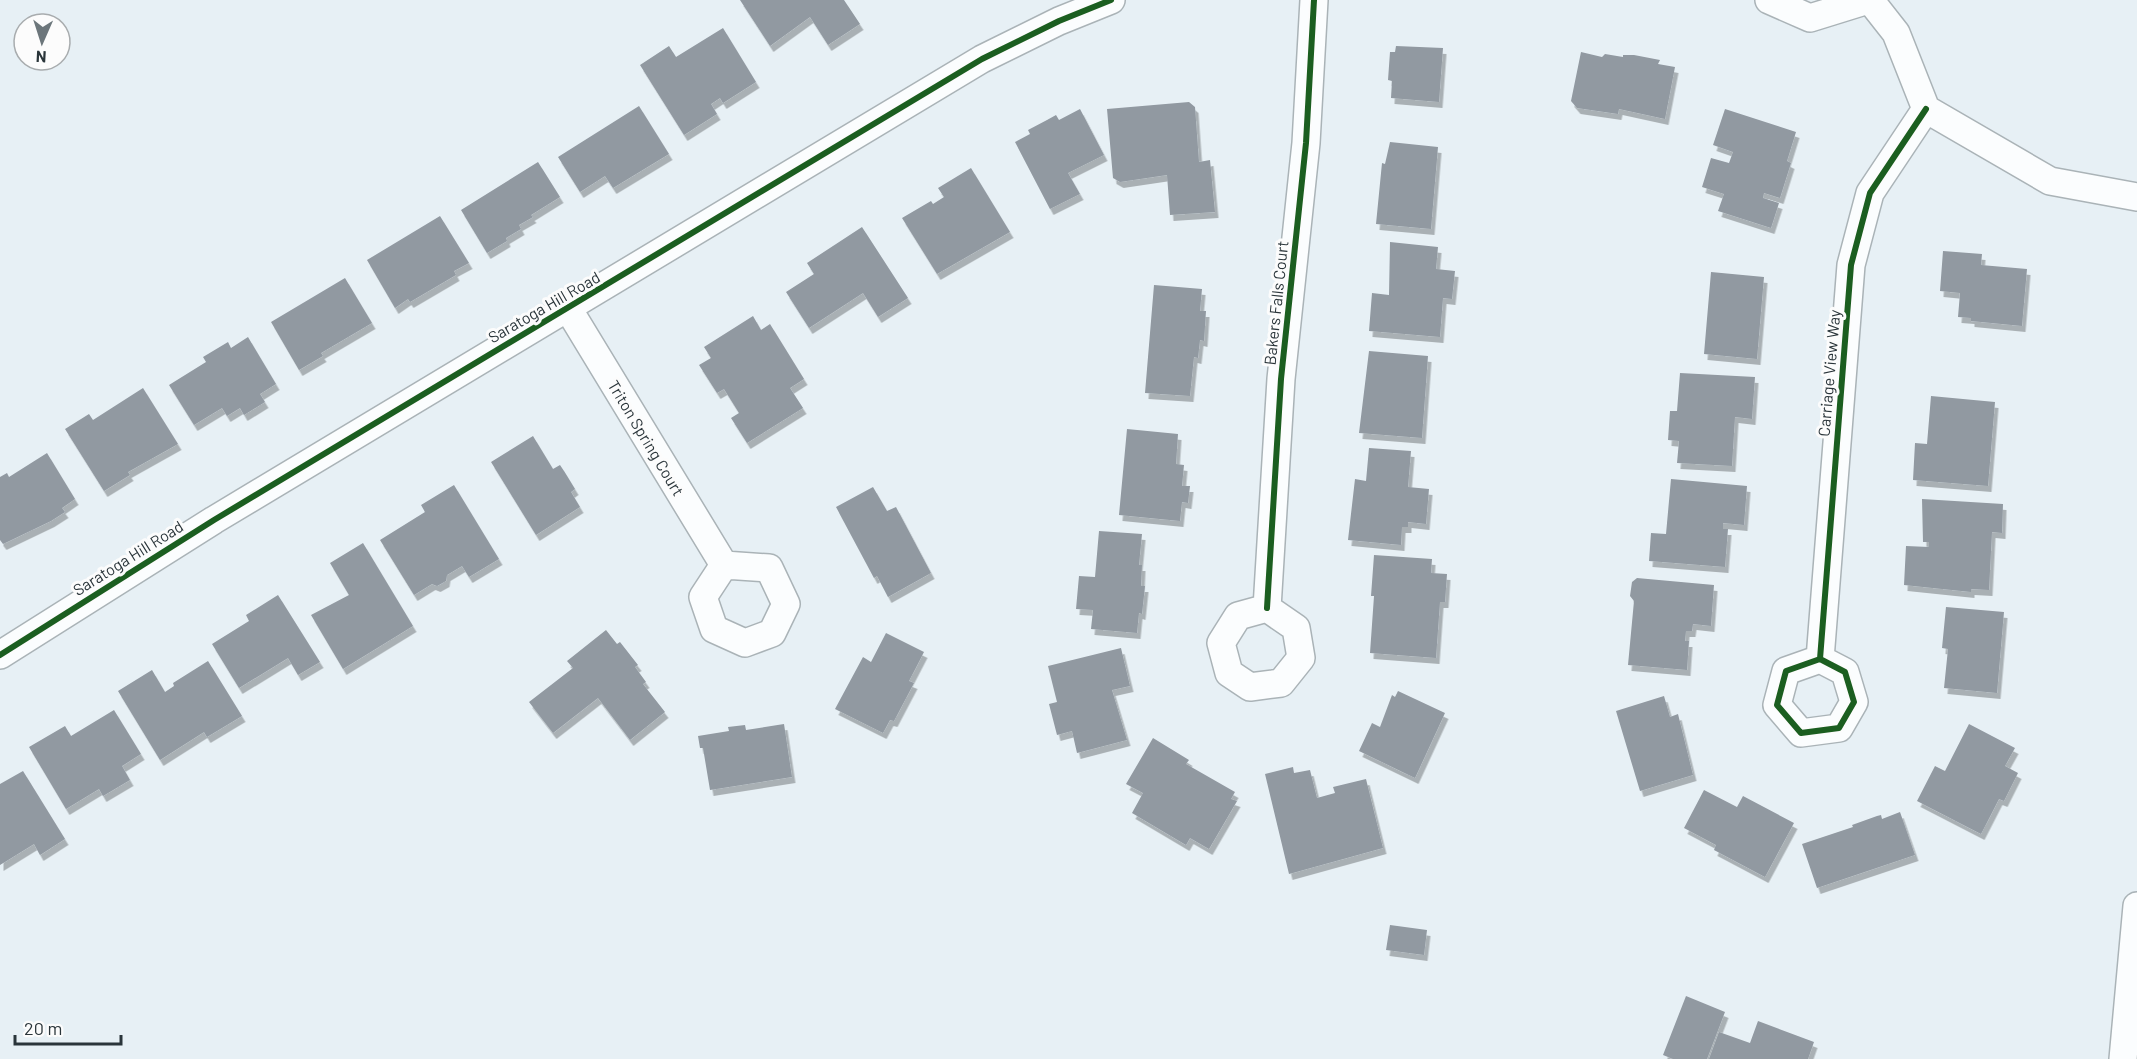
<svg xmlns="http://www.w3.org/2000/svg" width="2137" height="1059" font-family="Barlow,sans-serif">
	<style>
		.building { fill: #9199a1; filter: url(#shadow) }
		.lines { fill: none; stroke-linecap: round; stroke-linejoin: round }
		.street-casing { stroke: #aab3b7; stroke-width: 30 }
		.street { stroke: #fbfdfe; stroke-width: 27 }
		.cycleway-casing { stroke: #fcfcfc; stroke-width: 10 }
		.cycleway { stroke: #1b5e20; stroke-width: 6 }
		.labels { text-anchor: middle; stroke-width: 6; stroke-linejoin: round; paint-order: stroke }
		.street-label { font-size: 16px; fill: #2a353a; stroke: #fcfcfc }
	</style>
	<defs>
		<filter id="shadow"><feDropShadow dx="3.5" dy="6" stdDeviation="0" flood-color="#0004"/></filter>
	</defs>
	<rect width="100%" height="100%" fill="#e7f0f5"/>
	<!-- building -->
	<path class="building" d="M740 0H844L860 24 828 45 810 17 770 46Z
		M723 28 756 82 723 103 720 98 711 104 717 114 684 135 640 65 669 46 676 57Z
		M1396 46 1443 48 1439 102 1391 98 1392 81 1388 80 1390 52H1395Z
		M1581 52 1602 57 1605 54 1623 57V55H1634L1660 60 1658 64 1675 67 1665 119 1619 109 1618 114 1577 108 1571 101Z
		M1189 102 1195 107 1199 162 1210 160 1215 212 1170 215 1167 175 1120 182 1113 178 1107 109Z
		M639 106 669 154 613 188 605 176 580 192 558 157Z
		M1080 109 1104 155 1068 173 1080 194 1050 209 1015 142 1030 134 1028 130 1047 120 1056 115 1059 120Z
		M1725 109 1796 132 1787 161 1791 163 1780 198 1764 193 1763 198 1779 203 1771 228 1718 211 1724 194 1702 187 1711 158 1729 163 1733 152 1713 145Z
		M1390 142 1438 147 1431 229 1376 224 1382 163 1385 164Z
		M538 162 560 197 531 215 533 217 519 225 521 229 506 238 507 241 487 253 461 210Z
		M971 168 1010 232 937 274 902 218 931 201 933 204 944 197 938 188Z
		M440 216 469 263 454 271 456 275 410 302 408 299 395 308 367 260Z
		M862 227 908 298 878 317 863 293 809 328 786 292 814 274 807 263Z
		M1390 242 1438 247 1436 269 1455 271 1452 299 1443 298 1440 337 1369 331 1372 293 1389 295Z
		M1943 251 1982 254 1981 265 2027 269 2022 326 1971 321V318L1958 317 1960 293 1940 291Z
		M1711 272 1764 277 1757 359 1704 354Z
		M345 278 372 323 321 353 323 356 299 370 271 322Z
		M1154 285 1202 289 1200 311H1206L1204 341 1200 340 1198 358 1194 357 1190 396 1145 393Z
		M753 316 761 330 770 324 804 379 790 388 803 408 747 443 731 418 739 413 724 389 717 393 699 365 711 358 704 347Z
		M248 337 276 384 260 394 265 402 244 415 240 408 227 416 222 408 194 425 169 385 206 362 203 357 228 342 231 348Z
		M1369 351 1428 356 1422 438 1359 433Z
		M1680 373 1755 377 1752 419 1735 417 1732 466 1677 463 1679 441 1668 440 1670 411H1677Z
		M143 388 178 444 128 472 130 475 104 491 65 429 89 414 93 420Z
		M1931 396 1995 402 1988 486 1913 480 1915 443 1927 444Z
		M1127 429 1178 434 1176 464 1184 465 1182 486H1190L1188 503 1182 502 1180 521 1119 515Z
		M533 436 553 469 560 465 564 471 575 489 571 492 580 507 536 535 491 462Z
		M1369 448 1411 451 1408 487 1429 489 1426 524 1408 522V527H1402L1401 545 1348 540 1355 479 1366 481Z
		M47 453 75 499 62 508 65 512 51 521 3 544 0 540V477L7 473 9 477Z
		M1671 479 1747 486 1744 525 1723 523V529H1728L1725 567 1649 561 1651 533 1666 534Z
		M454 485 499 559 469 577 462 566 447 575 446 581 437 586 432 584 414 595 380 540 425 512 421 505Z
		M873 487 887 511 896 507 931 573 888 597 877 576 874 578 836 507Z
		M1922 499 2003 504 2002 533 1992 532 1989 590 1971 589V592L1904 585 1906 546 1929 547V542H1923Z
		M1099 531 1142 534 1139 565H1142L1141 586H1145L1142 614 1139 613 1137 633 1091 629 1093 610 1076 609 1079 576 1095 577Z
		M363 543 413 626 343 669 311 615 349 595 330 563Z
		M1374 555 1432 559 1431 573 1447 574 1445 602H1440L1436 658 1370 653 1374 596H1371Z
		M1637 578 1714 585 1711 626 1693 624 1692 631H1686L1685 641H1689L1687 670 1628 665 1634 601 1630 596 1632 582Z
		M278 595 320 662 298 675 288 658 239 688 212 644 249 621 246 615Z
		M1946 607 2004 612 1997 693 1944 688 1948 649 1942 648Z
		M606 630 617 644 620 642 638 665 635 667 646 682 643 684 665 712 630 740 598 698 553 733 529 702 573 668 567 661Z
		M886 633 924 652 909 681 914 683 894 721 890 720 883 733 835 709 863 657 871 662Z
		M1121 648 1130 686 1112 690 1127 740 1077 753 1072 731 1057 735 1049 704 1057 702 1048 666Z
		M208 661 242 716 207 737 204 732 160 760 118 691 152 670 165 692 174 686 173 683Z
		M1398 691 1445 713 1415 778 1359 751 1372 723 1380 727 1392 695 1395 697Z
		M1664 696 1670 717 1678 714 1693 775 1640 791 1616 711Z
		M114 710 141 754 122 766 130 780 103 796 99 789 66 809 29 747 65 726 71 736Z
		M784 724 792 777 710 790 703 748H700L698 736 729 731 728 727 745 725 746 730Z
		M1969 724 2015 748 2005 766 2018 773 2004 801 1999 799 1981 834 1917 801 1935 766 1945 771Z
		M1153 738 1189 760 1186 764 1235 792 1231 799 1237 801 1209 849 1190 838 1186 845 1132 813 1143 793 1126 784Z
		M1293 767 1294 773 1310 770 1317 798 1335 793 1333 787 1366 779 1383 848 1289 874 1265 774Z
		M23 771 65 839 40 855 34 844 0 865V784Z
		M1704 790 1737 807 1743 796 1794 823 1765 877 1714 850 1716 845 1684 828Z
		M1900 812 1915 855 1817 888 1802 844 1853 827 1852 825 1877 816 1881 815 1882 819Z
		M1390 925 1427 930 1424 955 1386 950Z
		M1686 996 1725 1012 1707 1059H1673L1663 1055Z
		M1758 1021 1814 1042 1808 1059H1709L1719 1032 1750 1043Z"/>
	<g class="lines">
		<!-- street casing -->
		<g class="street-casing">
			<path id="street" d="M1769 0 1810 18 1868 0
				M1870 0 1896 33 1926 109 2050 181 2137 197
				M569 310 724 565 703 597 714 629 745 643 772 633 786 604 769 568 724 565
				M1267 608 1281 379 1306 143 1314 0
				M1267 608 1296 628 1301 658 1281 683 1250 687 1229 673 1221 643 1238 616Z
				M0 655 214 520 982 59 1059 21 1111 0
				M1820 659 1845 672 1854 702 1839 728 1801 733 1777 705 1786 671 1820 659 1851 265 1870 193 1926 109
				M2123 1059 2137 906"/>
		</g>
		<!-- street -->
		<use href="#street" class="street"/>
		<!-- cycleway casing -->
		<g class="cycleway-casing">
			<path id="cycleway" d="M1267 608 1281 379 1306 143 1314 0
				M0 655 214 520 982 59 1059 21 1111 0
				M1820 659 1845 672 1854 702 1839 728 1801 733 1777 705 1786 671 1820 659 1851 265 1870 193 1926 109"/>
		</g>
		<!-- cycleway -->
		<use href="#cycleway" class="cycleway"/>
	</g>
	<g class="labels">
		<!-- street labels -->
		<g class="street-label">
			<text transform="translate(1276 303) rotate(-84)" y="6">Bakers Falls Court</text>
			<text transform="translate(544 307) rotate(-30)" y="6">Saratoga Hill Road</text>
			<text transform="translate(1829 373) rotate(-85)" y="6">Carriage View Way</text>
			<text transform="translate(646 438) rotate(59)" y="6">Triton Spring Court</text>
			<text transform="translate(128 558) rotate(-32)" y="6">Saratoga Hill Road</text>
		</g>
	</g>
	<!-- north arrow -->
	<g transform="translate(42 42) rotate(183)"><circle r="28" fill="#fcfcfc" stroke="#a8acae" stroke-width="1.5"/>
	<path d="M0-4.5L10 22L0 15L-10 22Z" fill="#6c767b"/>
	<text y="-9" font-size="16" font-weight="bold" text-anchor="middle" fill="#2a353a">N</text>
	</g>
	<!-- scale -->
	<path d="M15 1035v9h106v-9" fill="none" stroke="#2a353a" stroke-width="3"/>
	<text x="24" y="1035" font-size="18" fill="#2a353a" stroke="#fcfcfc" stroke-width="4.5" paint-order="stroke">20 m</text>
</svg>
